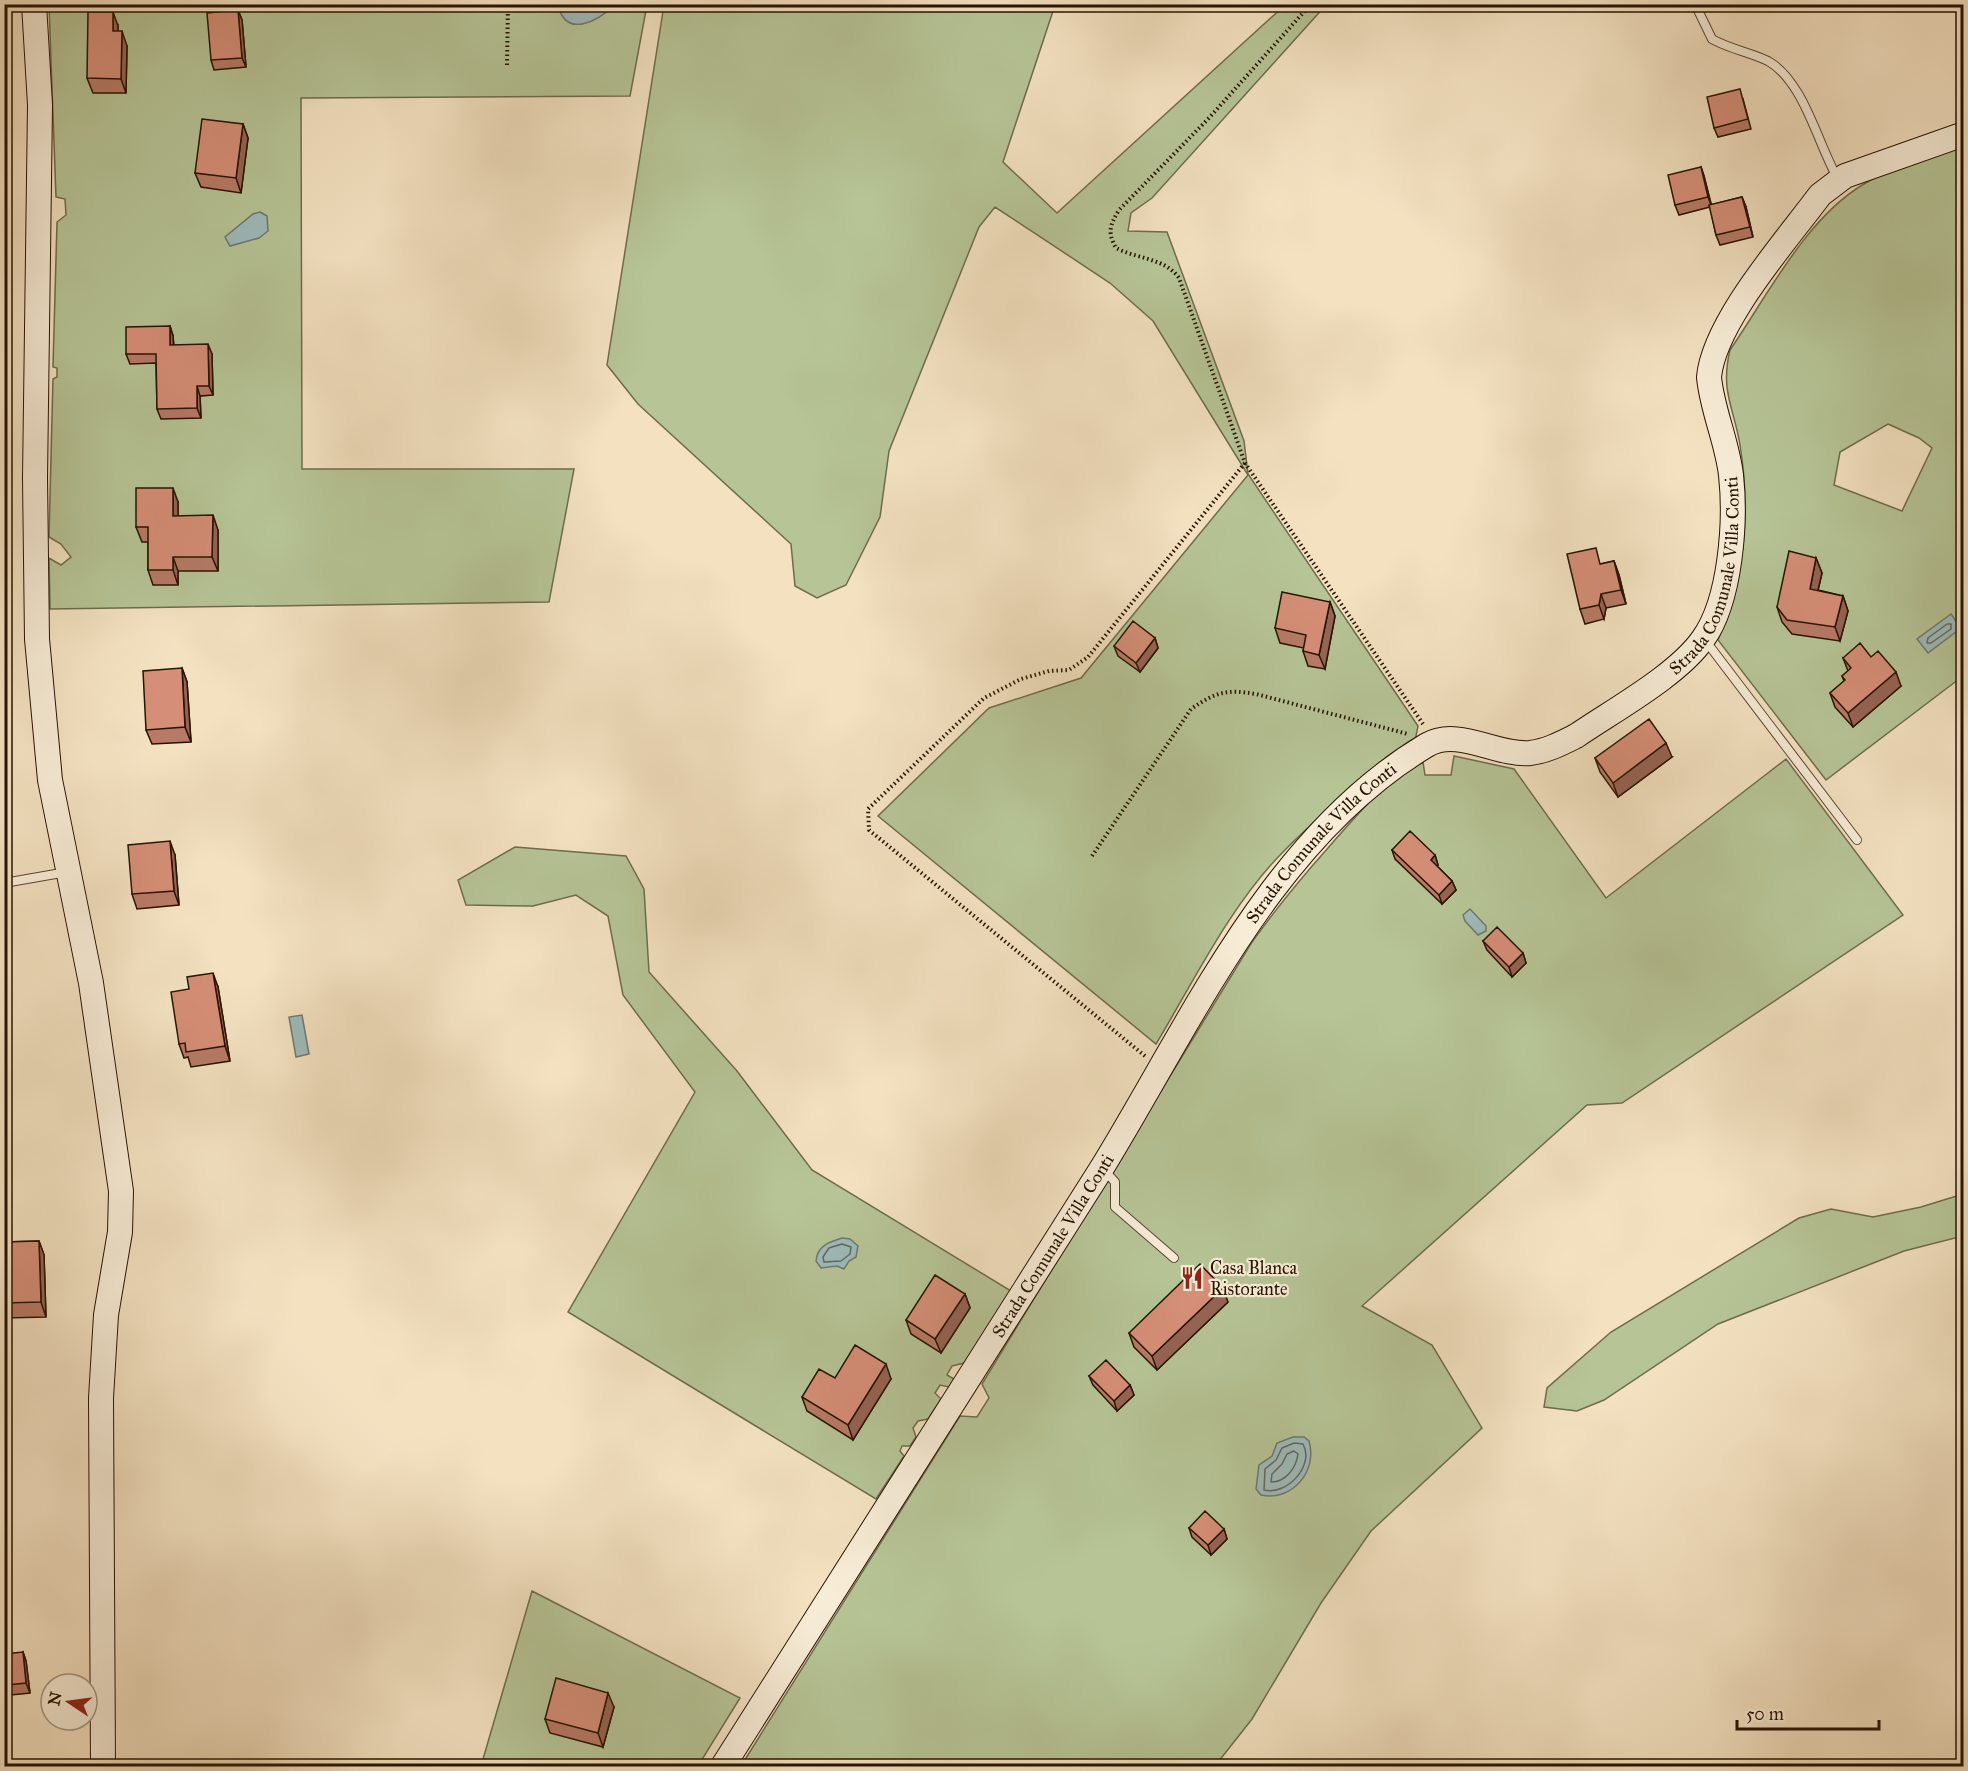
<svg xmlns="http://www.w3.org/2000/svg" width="1968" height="1771" font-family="'IM FELL Great Primer',serif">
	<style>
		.green { fill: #b6c496; stroke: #6e6c4c; stroke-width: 1.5; fill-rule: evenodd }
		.water { fill: #9ebbbb; stroke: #6e7871; stroke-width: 1.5 }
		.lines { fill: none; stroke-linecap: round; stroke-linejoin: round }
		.shore { stroke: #62675e; stroke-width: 1.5 }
		.lane-casing { stroke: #5a4631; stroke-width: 10 }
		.secondary-casing { stroke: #271301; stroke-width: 26 }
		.path { stroke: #271301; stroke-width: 4; stroke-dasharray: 1.5 3; stroke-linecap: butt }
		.lane { stroke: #f7ecd6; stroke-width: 8 }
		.secondary { stroke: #f7ecd6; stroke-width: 24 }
		.wall { fill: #b77a66; stroke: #271301; stroke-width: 1.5 }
		.shaded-wall { fill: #956353; stroke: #271301; stroke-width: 1.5 }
		.building { fill: #d58e77; stroke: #271301; stroke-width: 1.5 }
		.labels { text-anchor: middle; stroke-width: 4.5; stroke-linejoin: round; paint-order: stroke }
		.street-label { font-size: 18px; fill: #271301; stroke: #f7ecd6 }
		.poi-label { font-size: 18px; fill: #271301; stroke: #f7ecd6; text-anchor: start }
	</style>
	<rect width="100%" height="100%" fill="#f3e1c0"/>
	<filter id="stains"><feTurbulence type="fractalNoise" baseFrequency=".00333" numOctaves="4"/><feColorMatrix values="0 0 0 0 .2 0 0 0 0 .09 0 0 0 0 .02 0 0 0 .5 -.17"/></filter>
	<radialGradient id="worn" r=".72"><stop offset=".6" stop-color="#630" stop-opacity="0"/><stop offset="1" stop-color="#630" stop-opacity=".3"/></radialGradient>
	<!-- green -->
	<path class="green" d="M558 4C566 39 598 21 614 5H647L630 96 301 98 302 469H574L549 602 50 609 49 558 61 565 71 557 61 544 49 537 53 379 57 377V368L53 367 57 222 66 215 65 199 56 197 49 5ZM173 336 174 355 212 395 200 396 159 363Z
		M664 5H1055L1003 162 1057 213 1285 5H1326L1152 198 1131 213 1128 231 1167 232 1244 441 1248 474 1418 726 1415 741C1368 775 1323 811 1282 853 1230 906 1194 981 1156 1044L878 816 989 708 1081 678 1248 475 1153 321 1110 283 995 207 979 227 889 451 880 517 846 585 817 598 795 586 791 544 638 404 607 365Z
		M1963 147V676L1826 780 1718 640C1745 577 1751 512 1740 445 1734 408 1720 391 1730 350 1768 295 1806 218 1864 184 1890 168 1934 157 1963 147ZM1888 424 1919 438 1932 448 1902 511 1834 485 1840 452Z
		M1454 756 1514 769 1606 898 1786 759 1903 915 1622 1103 1587 1105 1362 1306 1432 1345 1482 1428 1371 1531 1321 1603 1252 1719 1215 1766H741L960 1416 977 1417 989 1398 982 1384 1252 942C1276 909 1301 878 1328 848 1356 816 1384 781 1423 762L1425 775H1451Z
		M515 847 626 856 644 889 649 972 737 1071 812 1170 1011 1291 964 1363 952 1366 947 1375 954 1379 949 1387 940 1385 935 1393 941 1399 928 1419 918 1421 913 1428 916 1437 910 1446H902L900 1451 904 1456 876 1499 568 1312 695 1092 623 995 608 916 576 895 533 906 466 905 458 880Z
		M1963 1194V1236L1904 1251 1718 1324 1604 1400 1577 1411 1544 1407 1547 1388 1611 1332 1799 1218 1831 1209 1873 1217 1921 1207Z
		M532 1591 740 1698 698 1766H481Z"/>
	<!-- water -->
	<path class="water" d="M558 5V4L614 5C598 21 566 39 558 5Z
		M260 212 267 216 268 231 259 238 230 246 225 237 253 214Z
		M1951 614 1961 628 1928 653 1917 639Z
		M1470 909 1486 926V931L1478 935 1465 921 1463 915Z
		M302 1015 309 1054 296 1057 289 1017Z
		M842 1238 850 1239 858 1246 856 1257 849 1261 844 1269 837 1266 821 1268 816 1261C817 1246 829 1242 842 1238Z
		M1293 1437H1304L1309 1441C1318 1471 1292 1502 1261 1495L1256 1489 1259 1465 1272 1456 1277 1443Z"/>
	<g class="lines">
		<!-- shore -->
		<path class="shore" d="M1947 624H1951V629L1931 643H1927L1928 638Z
			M842 1244 851 1247 850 1254 841 1261 824 1262 823 1257 829 1248Z
			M1294 1443 1303 1444C1315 1465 1287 1496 1264 1490L1265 1469 1276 1460 1282 1448Z
			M1294 1451 1298 1454C1296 1468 1286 1482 1271 1482L1272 1474 1282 1464 1287 1454Z"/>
		<!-- lane casing -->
		<g class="lane-casing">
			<path id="lane" d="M1695 4 1712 39C1729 49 1750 52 1768 61 1804 81 1818 145 1838 179
				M1705 640 1857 840
				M4 883 67 872
				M1104 1170 1115 1182V1207L1174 1258"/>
		</g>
		<!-- secondary casing -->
		<g class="secondary-casing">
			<g id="secondary">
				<path d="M34 4 40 105 35 478 37 639 50 780 91 983 121 1191 120 1232 106 1315 101 1398 103 1766"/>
				<path id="s1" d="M723 1766C848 1567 976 1370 1100 1171 1192 1022 1271 838 1427 745 1458 727 1497 756 1530 753 1547 751 1562 743 1576 736 1614 710 1678 675 1703 639 1731 600 1736 521 1731 475 1727 441 1712 410 1709 377 1714 322 1786 241 1820 195L1845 176 1964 134"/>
			</g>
		</g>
		<!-- path -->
		<path class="path" d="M1311 4 1209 118 1119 210C1110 225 1107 232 1116 248 1137 259 1165 258 1179 278L1245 463 1423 724
			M507 65 508 4
			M1092 856 1191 709C1216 692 1226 689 1256 694L1408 734
			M1145 1056 869 830 868 809 984 698 1021 679 1049 671 1069 670 1088 657 1245 463"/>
		<!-- lane -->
		<use href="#lane" class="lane"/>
		<!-- secondary -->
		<use href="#secondary" class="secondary"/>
	</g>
	<!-- wall -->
	<path class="wall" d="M238 10 242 20 246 67 214 70 211 60Z
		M118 26V31L127 46 126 93H93L87 78Z
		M1743 99 1751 129 1718 137 1714 128Z
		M243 124 248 138 241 193 201 187 195 173Z
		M1701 167 1704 176 1711 205 1742 197 1746 207 1753 237 1720 245 1716 235 1710 207 1679 215 1675 205Z
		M170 326 173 336 174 345 212 354 213 395 200 396 201 418 161 419 157 409 156 363 130 364 126 354Z
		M178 502V516L218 530V571H178V585H153L148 570V542H142L136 527Z
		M1816 558 1822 573 1818 590 1843 596 1848 611 1840 641 1792 634 1782 622 1777 607Z
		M1614 561 1619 575 1626 604 1606 608 1604 619 1585 624 1580 609 1601 564Z
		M1330 602 1335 616 1325 669 1308 666 1303 651 1304 648 1280 643 1275 628Z
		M1155 638 1158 648 1140 672 1118 656 1114 646Z
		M1843 658 1901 686 1853 727 1835 707 1830 693 1844 681 1842 676 1848 671Z
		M182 668 187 682 191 742 152 744 146 730Z
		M1672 757 1618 797 1600 772 1595 758Z
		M1392 850 1435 855 1438 865 1437 866 1452 881 1456 890 1442 904 1395 859Z
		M175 855 179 905 137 909 132 894Z
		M1483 941 1523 953 1526 963 1512 977 1487 950Z
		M218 987 230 1061 191 1067 188 1057 184 1058 179 1044Z
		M39 1241 44 1255 46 1317 4 1318V1242Z
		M965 1294 970 1308 941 1353 911 1334 906 1320Z
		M1228 1302 1157 1370 1134 1347 1129 1333Z
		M1089 1376 1130 1385 1134 1395 1117 1411 1093 1385Z
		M835 1378 891 1379 853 1440 807 1411 802 1397Z
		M1189 1528 1224 1529 1227 1539 1211 1555 1192 1537Z
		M23 1652 26 1661 30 1693 11 1695 7 1685Z
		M614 1707 603 1747 550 1733 545 1719Z"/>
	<!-- shaded-wall -->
	<path class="shaded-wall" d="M238 10 242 20 246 67 242 58Z
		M113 12 118 26V45L113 31Z
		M122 31 127 46 126 93 121 79Z
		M243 124 248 138 241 193 236 178Z
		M1701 167 1704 176 1712 207 1708 197Z
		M1742 197 1746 207 1753 237 1750 227Z
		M170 326 173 336 174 355 170 345Z
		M208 344 212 354 213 395 209 386Z
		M197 386 200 396 201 418 197 408Z
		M173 488 178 502V530L173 516Z
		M213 515 218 530V571L212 557Z
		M173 557 178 571V585L173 570Z
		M1816 558 1822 573 1815 603 1810 589Z
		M1614 561 1619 575 1626 604 1621 590Z
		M1601 594 1606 608 1604 619 1599 605Z
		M1843 596 1848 611 1840 641 1835 627Z
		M1330 602 1335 616 1325 669 1319 655Z
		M1155 638 1158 648 1140 672 1136 663Z
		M182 668 187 682 191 742 185 727Z
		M1896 672 1901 686 1853 727 1848 713Z
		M1666 743 1672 757 1618 797 1613 783Z
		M170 841 175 855 179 905 174 891Z
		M1435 855 1438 865 1434 869 1431 860Z
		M1452 881 1456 890 1442 904 1439 895Z
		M1523 953 1526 963 1512 977 1509 967Z
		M213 973 218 987 230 1061 225 1046Z
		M39 1241 44 1255 46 1317 41 1302Z
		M1223 1288 1228 1302 1157 1370 1152 1356Z
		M965 1294 970 1308 941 1353 935 1339Z
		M886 1364 891 1379 853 1440 848 1425Z
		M1130 1385 1134 1395 1117 1411 1114 1401Z
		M1224 1529 1227 1539 1211 1555 1208 1545Z
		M23 1652 26 1661 30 1693 26 1683Z
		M608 1693 614 1707 603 1747 598 1733Z"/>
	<!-- building -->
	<path class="building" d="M238 10 242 58 211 60 207 13Z
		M88 12H113V31H122L121 79 87 78Z
		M1740 89 1748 119 1714 128 1707 97Z
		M202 119 243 124 236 178 195 173Z
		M1701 167 1708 197 1675 205 1668 175Z
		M1742 197 1750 227 1716 235 1709 205Z
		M170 326V345L208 344 209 386H197V408L157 409 156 354H126V327Z
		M136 488H173V516L213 515 212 557H173V570H148V527H136Z
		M1596 548 1600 564 1614 561 1621 590 1601 594 1599 605 1580 609 1567 554Z
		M1789 551 1816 558 1810 589 1843 596 1835 627 1787 620 1777 607Z
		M1282 592 1330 602 1319 655 1303 651 1306 635 1275 628Z
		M1133 621 1155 638 1136 663 1114 646Z
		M1860 643 1871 657 1878 651 1896 672 1848 713 1830 693 1845 680 1842 676 1851 668 1843 658Z
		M182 668 185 727 146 730 143 671Z
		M1649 719 1666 743 1613 783 1595 758Z
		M1410 831 1435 855 1431 860 1452 881 1439 895 1392 850Z
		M170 841 174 891 132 894 128 845Z
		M1497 927 1523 953 1509 967 1483 941Z
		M213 973 225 1046 186 1052 185 1043 179 1044 171 992 189 989 187 977Z
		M39 1241 41 1302 4 1303V1242Z
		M1200 1264 1223 1288 1152 1356 1129 1333Z
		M935 1275 965 1294 935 1339 906 1320Z
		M855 1345 886 1364 848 1425 802 1397 819 1369 835 1378Z
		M1106 1360 1130 1385 1114 1401 1089 1376Z
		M1205 1511 1224 1529 1208 1545 1189 1528Z
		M23 1652 26 1683 7 1685 4 1654Z
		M556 1678 608 1693 598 1733 545 1719Z"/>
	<!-- icons -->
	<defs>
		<g id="restaurant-bare" transform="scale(1.8)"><path d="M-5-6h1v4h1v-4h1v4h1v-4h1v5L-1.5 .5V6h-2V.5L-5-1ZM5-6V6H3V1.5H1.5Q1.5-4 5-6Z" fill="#8f2418" stroke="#f7ecd6" stroke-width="2.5" paint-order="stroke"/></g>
	</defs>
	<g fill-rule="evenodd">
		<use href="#restaurant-bare" x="1192" y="1278"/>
	</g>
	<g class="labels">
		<!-- street labels -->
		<g class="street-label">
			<text dy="6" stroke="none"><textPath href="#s1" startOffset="1624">Strada Comunale Villa Conti</textPath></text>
			<text dy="6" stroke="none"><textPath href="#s1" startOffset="1102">Strada Comunale Villa Conti</textPath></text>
			<text dy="6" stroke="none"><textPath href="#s1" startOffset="616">Strada Comunale Villa Conti</textPath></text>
		</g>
		<!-- poi labels -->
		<g class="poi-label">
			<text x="1210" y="1274">Casa Blanca<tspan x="1210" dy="21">Ristorante</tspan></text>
		</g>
	</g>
	<!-- margin -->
	<rect width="1968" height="1771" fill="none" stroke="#f3e1c0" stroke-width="24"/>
	<rect x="6" y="6" width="1956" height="1759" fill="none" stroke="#271301" stroke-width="3"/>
	<rect x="12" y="12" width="1944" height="1747" fill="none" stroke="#271301" stroke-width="1.5"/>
	<!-- north arrow -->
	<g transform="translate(69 1702) rotate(283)"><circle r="28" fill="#f7ecd6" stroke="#a49581" stroke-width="1.5"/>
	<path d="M0-4.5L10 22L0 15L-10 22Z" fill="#8f2418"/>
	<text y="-9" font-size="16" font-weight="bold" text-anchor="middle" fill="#271301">N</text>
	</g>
	<!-- scale -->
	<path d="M1737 1720v9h142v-9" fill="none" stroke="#271301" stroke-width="3"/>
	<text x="1746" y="1720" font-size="18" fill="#271301" stroke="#f7ecd6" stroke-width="4.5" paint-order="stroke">50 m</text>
	<rect width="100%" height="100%" filter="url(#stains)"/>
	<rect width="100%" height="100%" fill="url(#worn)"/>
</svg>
